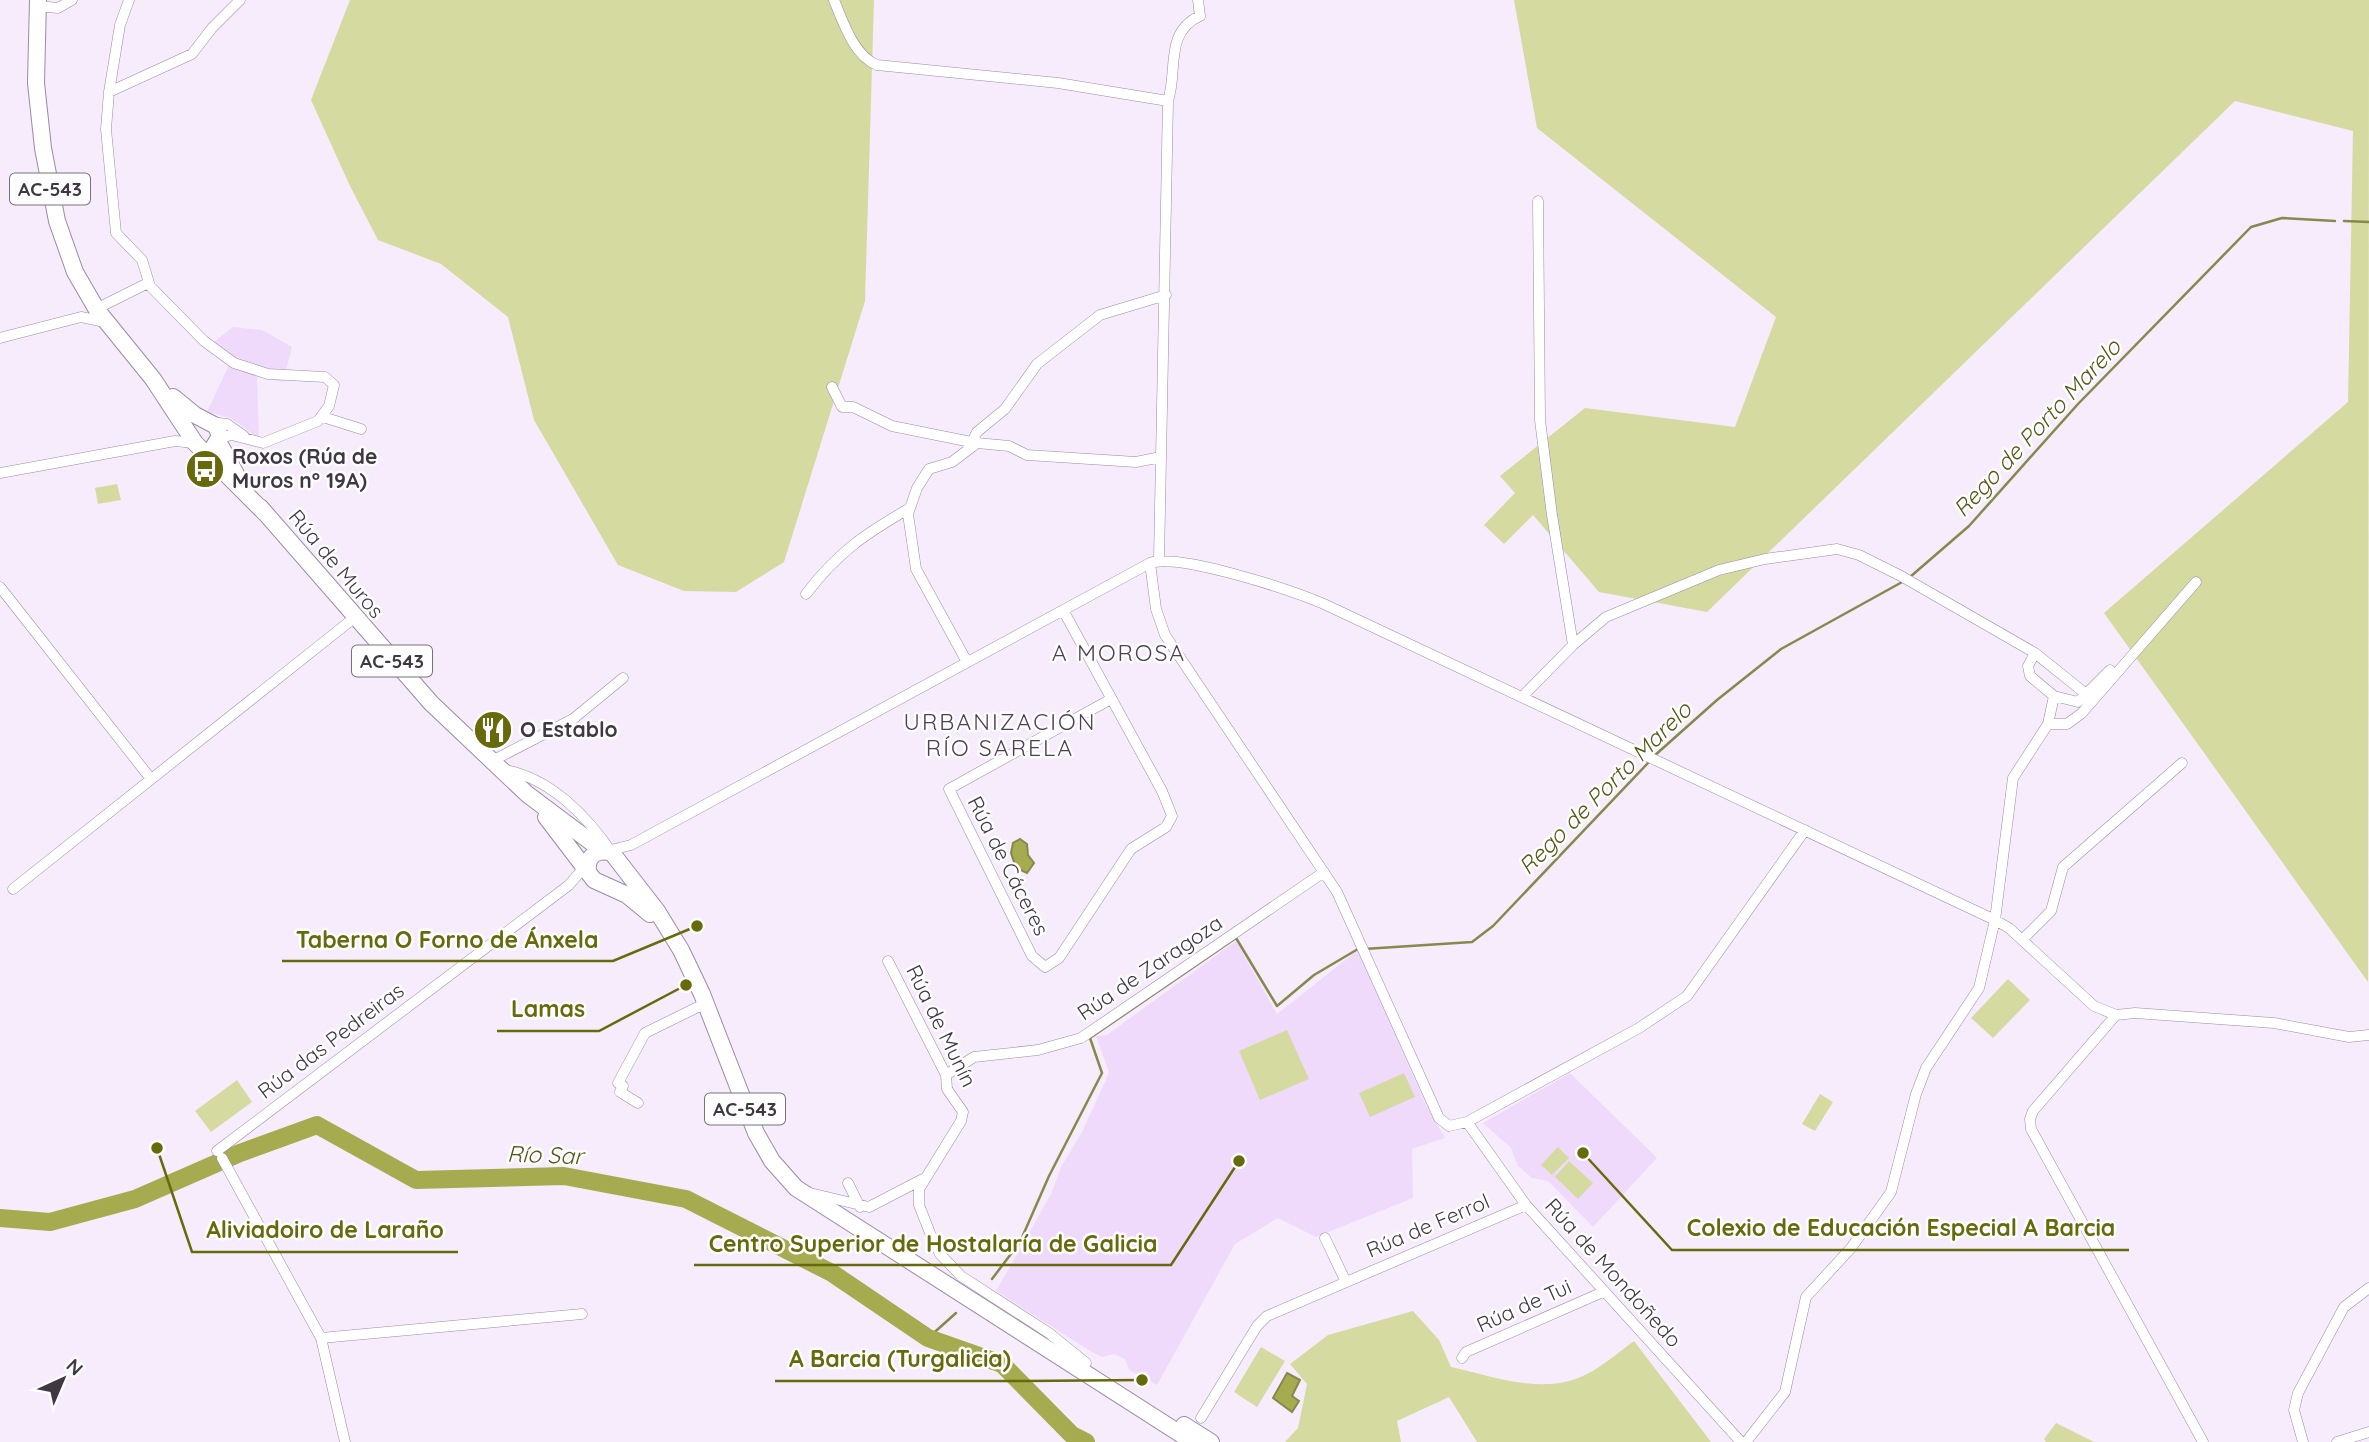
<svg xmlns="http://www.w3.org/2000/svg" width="2369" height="1442" font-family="Quicksand,sans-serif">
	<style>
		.built { fill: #f0dafc }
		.green { fill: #d5daa1 }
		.water { fill: #a6ab50; stroke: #87884c; stroke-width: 2 }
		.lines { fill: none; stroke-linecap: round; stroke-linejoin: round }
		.stream { stroke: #87884c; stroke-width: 2.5 }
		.river { stroke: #a6ab50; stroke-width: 18 }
		.minor-casing { stroke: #9b8ba4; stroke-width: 11 }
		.primary-casing { stroke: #9b8ba4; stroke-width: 18 }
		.minor { stroke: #fff; stroke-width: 10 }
		.primary { stroke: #fff; stroke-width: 16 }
		.labels { text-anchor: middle; stroke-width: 5; stroke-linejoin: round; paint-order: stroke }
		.shield { fill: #fdfdfd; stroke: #78737b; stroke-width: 2 }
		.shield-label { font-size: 19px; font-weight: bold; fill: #3f3843 }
		.poi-label { font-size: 21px; font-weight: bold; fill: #3f3843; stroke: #fdfdfd; text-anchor: start }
		.street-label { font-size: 21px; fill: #3f3843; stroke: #fdfdfd }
		.water-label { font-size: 23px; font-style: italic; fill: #555814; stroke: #fdfdfd }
		.neighbourhood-label { font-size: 23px; letter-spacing: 2px; fill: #4e3f56; stroke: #fdfdfd }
		.leader { fill: none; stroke: #676a0b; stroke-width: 2.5 }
		.callout-dot { fill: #676a0b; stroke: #fdfdfd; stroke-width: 2.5 }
		.callout-label { font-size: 23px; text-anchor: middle; font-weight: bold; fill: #676a0b; stroke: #fdfdfd; stroke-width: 5; stroke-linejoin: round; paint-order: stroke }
	</style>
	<rect width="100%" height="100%" fill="#f6ecfc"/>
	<!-- built -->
	<path class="built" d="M233 327 262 330 292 347 283 382 257 377 259 439 231 418 207 412 229 365 211 351 215 341Z
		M1236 941 1277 1014 1358 950 1426 1105 1445 1138 1412 1149 1413 1198 1316 1237 1278 1218 1235 1244 1157 1385 1129 1370 1125 1359 1114 1354 1102 1357 1090 1351 996 1291 1051 1194 1061 1167 1082 1132 1105 1082 1109 1072 1096 1036 1107 1035Z
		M1570 1073 1657 1158 1593 1227 1548 1181 1532 1178 1518 1166 1511 1148 1483 1123Z"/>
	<!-- green -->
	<path class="green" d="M350 0H874L865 301 784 562 736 592 684 591 618 565 534 420 508 317 441 264 378 240 350 186 311 100Z
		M1514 0H2369L2368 982 2104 613 2348 402 2353 131 2235 101 1707 612 1599 592 1533 515 1504 544 1484 525 1515 493 1500 476 1585 408 1735 427 1776 317 1537 128Z
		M117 484 121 500 98 504 95 488Z
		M2008 979 2030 1000 1993 1038 1971 1018Z
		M1287 1030 1309 1079 1260 1100 1239 1051Z
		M1404 1073 1415 1097 1370 1117 1359 1093Z
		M237 1080 252 1102 211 1132 195 1111Z
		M1820 1094 1833 1102 1815 1131 1802 1124Z
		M1558 1147 1569 1158 1552 1175 1541 1165Z
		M1569 1161 1593 1183 1578 1199 1555 1177Z
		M1413 1311 1439 1340 1451 1367C1487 1375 1532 1391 1569 1381 1593 1375 1615 1355 1634 1341L1711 1442H1477L1449 1397 1397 1421 1401 1442H1285L1298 1428 1307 1384 1290 1364 1328 1335Z
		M1261 1347 1285 1361 1257 1407 1234 1392Z
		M2056 1423 2094 1442H2046L2044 1439Z"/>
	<!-- water -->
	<path class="water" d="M1020 839 1027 844 1028 855 1034 863 1027 873 1016 868 1011 853 1013 843Z
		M1287 1373 1300 1380 1292 1396 1299 1401 1292 1412 1273 1398Z"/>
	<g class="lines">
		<!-- stream -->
		<path class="stream" d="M2344 221 2369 222
			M1910 577 1969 526 2078 404 2251 227 2282 218 2335 221
			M1653 757 1717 700 1781 649 1904 581
			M1364 949 1472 942 1493 926 1649 762
			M992 1279 1020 1242 1049 1176 1102 1073 1090 1038 1236 938 1277 1006 1314 975 1358 949
			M928 1338 956 1313"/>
		<!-- river -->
		<path class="river" d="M0 1218 50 1222 135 1199 240 1153 317 1125 416 1180 564 1176 686 1199 832 1273 928 1338 1002 1364 1072 1435 1086 1442"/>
		<!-- minor casing -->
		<g class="minor-casing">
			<path id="minor" d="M834 0C843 22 854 56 877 65L1058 83 1168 101 1159 560
				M38 6 58 8 72 0
				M109 92 120 25 129 0
				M1168 101C1178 71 1164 32 1200 16L1198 0
				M1538 201 1540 420 1552 515 1573 645 1606 617 1719 570 1765 559 1837 549 1859 555 1901 576 2035 653 2086 694
				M96 309 148 283
				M0 338 81 317 105 322
				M832 387 842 407H853L892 426 976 443
				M323 417 361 429
				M210 422 227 424 244 436
				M219 438 232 435 263 443 318 421 329 406 334 385 325 377 268 374 234 363 204 341 150 286 142 260 116 233 106 129 109 92 192 54 212 28 240 0
				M1161 457 1136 462 1043 456 1027 455 1009 446 977 443 974 438 977 432 1005 409 1037 364 1100 315 1166 295
				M0 473 175 441 194 443
				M1150 563 1156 609 1165 635 1337 892 1439 1118 1449 1126 1467 1122 1639 1028 1687 996 1805 830
				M0 587 151 779
				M806 594C838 552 865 534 910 508
				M1063 610 1162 791 1172 816 1166 827 1131 849 1059 958 1045 967 1032 956 949 789 1111 699
				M967 662 916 569 908 514 917 488 929 469 952 462 977 443
				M2054 696 2078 702 2110 670
				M1522 697 1573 645
				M2048 724H2067L2082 713 2196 582
				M492 761 573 719 623 678
				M505 770C550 778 587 816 612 853
				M607 851 631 845 1150 563C1180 553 1291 590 1324 604L1995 920 2009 928 2094 1006 2116 1015 2135 1013 2274 1023 2349 1037 2369 1035
				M13 889 354 618
				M2022 940 2051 911 2063 867 2182 763
				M888 961 946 1075 947 1089 963 1112 961 1121 919 1189V1205L930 1233 940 1254 961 1276 1049 1333 1086 1363
				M2116 1015 2033 1111 2030 1119 2031 1129 2203 1442
				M946 1075 974 1057 1038 1050 1081 1038 1324 872
				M638 1103 620 1092 623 1086 618 1083 645 1033 706 1003
				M1467 1122 1526 1205 1741 1442
				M217 1151 569 885 586 865
				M222 1158 321 1338 345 1442
				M848 1183 860 1207
				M810 1193 869 1207 923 1179
				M1325 1238 1346 1282
				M321 1338 582 1314
				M1462 1358 1466 1352 1603 1292
				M1201 1418 1257 1326 1267 1316 1526 1205
				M1746 1442 1785 1392 1806 1297 1851 1248 1891 1192 1916 1094 1926 1068 1979 988 1995 920 2013 778 2048 724 2054 696 2030 676 2028 666 2035 653
				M2303 1442 2294 1410 2298 1393 2344 1307 2369 1288
				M2337 1442 2369 1432"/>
		</g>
		<!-- primary casing -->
		<g class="primary-casing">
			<path id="primary" d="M38 0 36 83 43 148 57 221 75 272 97 310 153 379 195 443 265 513
				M173 397 195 415 216 426 220 436 214 446
				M218 441 236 474
				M260 507 431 703 527 794 603 851
				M546 817 594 880 627 895 650 914
				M588 872C586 856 597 848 612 853L657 911 681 950 702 994 756 1133 772 1161 796 1188 1193 1442
				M1184 1425 1211 1442"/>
		</g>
		<!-- minor -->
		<use href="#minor" class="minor"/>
		<!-- primary -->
		<use href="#primary" class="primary"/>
	</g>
	<!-- icons -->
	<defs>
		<g id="bus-disc" transform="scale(2.0125)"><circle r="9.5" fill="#676a0b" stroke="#fdfdfd"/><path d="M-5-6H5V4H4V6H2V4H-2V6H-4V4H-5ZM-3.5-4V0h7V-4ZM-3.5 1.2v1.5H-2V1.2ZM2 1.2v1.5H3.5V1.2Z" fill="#fff"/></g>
		<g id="restaurant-disc" transform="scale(2.0125)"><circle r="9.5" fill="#676a0b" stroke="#fdfdfd"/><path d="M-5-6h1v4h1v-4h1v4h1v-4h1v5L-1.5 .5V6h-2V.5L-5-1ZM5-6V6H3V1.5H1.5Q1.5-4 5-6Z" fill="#fff"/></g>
	</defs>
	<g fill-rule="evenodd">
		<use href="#bus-disc" x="205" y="469"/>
		<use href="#restaurant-disc" x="493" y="730"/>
	</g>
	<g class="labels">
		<!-- shield labels -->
		<g class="shield">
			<rect x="10" y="173.5" width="80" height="31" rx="5"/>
			<rect x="352" y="645.5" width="80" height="31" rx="5"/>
			<rect x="705" y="1093.5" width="80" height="31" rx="5"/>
		</g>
		<g class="shield-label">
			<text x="50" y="196">AC-543</text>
			<text x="392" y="668">AC-543</text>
			<text x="745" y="1116">AC-543</text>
		</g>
		<!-- poi labels -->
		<g class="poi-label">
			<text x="232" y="464">Roxos (Rúa de<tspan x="232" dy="24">Muros n° 19A)</tspan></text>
			<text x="520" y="737">O Establo</text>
		</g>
		<!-- street labels -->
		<g class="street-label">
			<text transform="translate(336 564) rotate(50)" y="7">Rúa de Muros</text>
			<text transform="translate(1008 866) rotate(63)" y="7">Rúa de Cáceres</text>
			<text transform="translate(1150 968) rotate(-34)" y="7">Rúa de Zaragoza</text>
			<text transform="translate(941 1026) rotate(64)" y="7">Rúa de Munín</text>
			<text transform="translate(331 1041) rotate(-37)" y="7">Rúa das Pedreiras</text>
			<text transform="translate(1428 1226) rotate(-23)" y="7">Rúa de Ferrol</text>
			<text transform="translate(1613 1273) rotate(48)" y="7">Rúa de Mondoñedo</text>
			<text transform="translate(1524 1306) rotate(-24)" y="7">Rúa de Tui</text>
		</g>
		<!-- water labels -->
		<g class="water-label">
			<text transform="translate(2037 428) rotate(-47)" y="8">Rego de Porto Marelo</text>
			<text transform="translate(1605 788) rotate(-45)" y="8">Rego de Porto Marelo</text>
			<text transform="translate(545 1155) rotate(2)" y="8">Río Sar</text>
		</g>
		<!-- neighbourhood labels -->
		<g class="neighbourhood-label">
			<text x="1119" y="661">A MOROSA</text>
			<text x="1000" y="730">URBANIZACIÓN<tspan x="1000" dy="26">RÍO SARELA</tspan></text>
		</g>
	</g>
	<!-- callouts -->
	<path class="leader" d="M697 926L613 961H282M686 985L599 1031H497M1583 1153L1672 1250H2129M157 1148L192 1252H458M1239 1161L1171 1265H694M1142 1380L1025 1381H775"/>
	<g class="callout-dot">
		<circle cx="697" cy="926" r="7"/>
		<circle cx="686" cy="985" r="7"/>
		<circle cx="1583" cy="1153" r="7"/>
		<circle cx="157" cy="1148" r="7"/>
		<circle cx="1239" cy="1161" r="7"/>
		<circle cx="1142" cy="1380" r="7"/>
	</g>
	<g class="callout-label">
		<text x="447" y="948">Taberna O Forno de Ánxela</text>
		<text x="548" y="1017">Lamas</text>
		<text x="1901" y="1236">Colexio de Educación Especial A Barcia</text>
		<text x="325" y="1238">Aliviadoiro de Laraño</text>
		<text x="933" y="1252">Centro Superior de Hostalaría de Galicia</text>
		<text x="900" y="1367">A Barcia (Turgalicia)</text>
	</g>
	<!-- north arrow -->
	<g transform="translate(63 1379) rotate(44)" stroke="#fdfdfd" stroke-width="5" paint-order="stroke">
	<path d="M0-5L12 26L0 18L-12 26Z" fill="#3f3843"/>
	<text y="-10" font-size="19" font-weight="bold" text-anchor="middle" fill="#3f3843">N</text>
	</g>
</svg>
